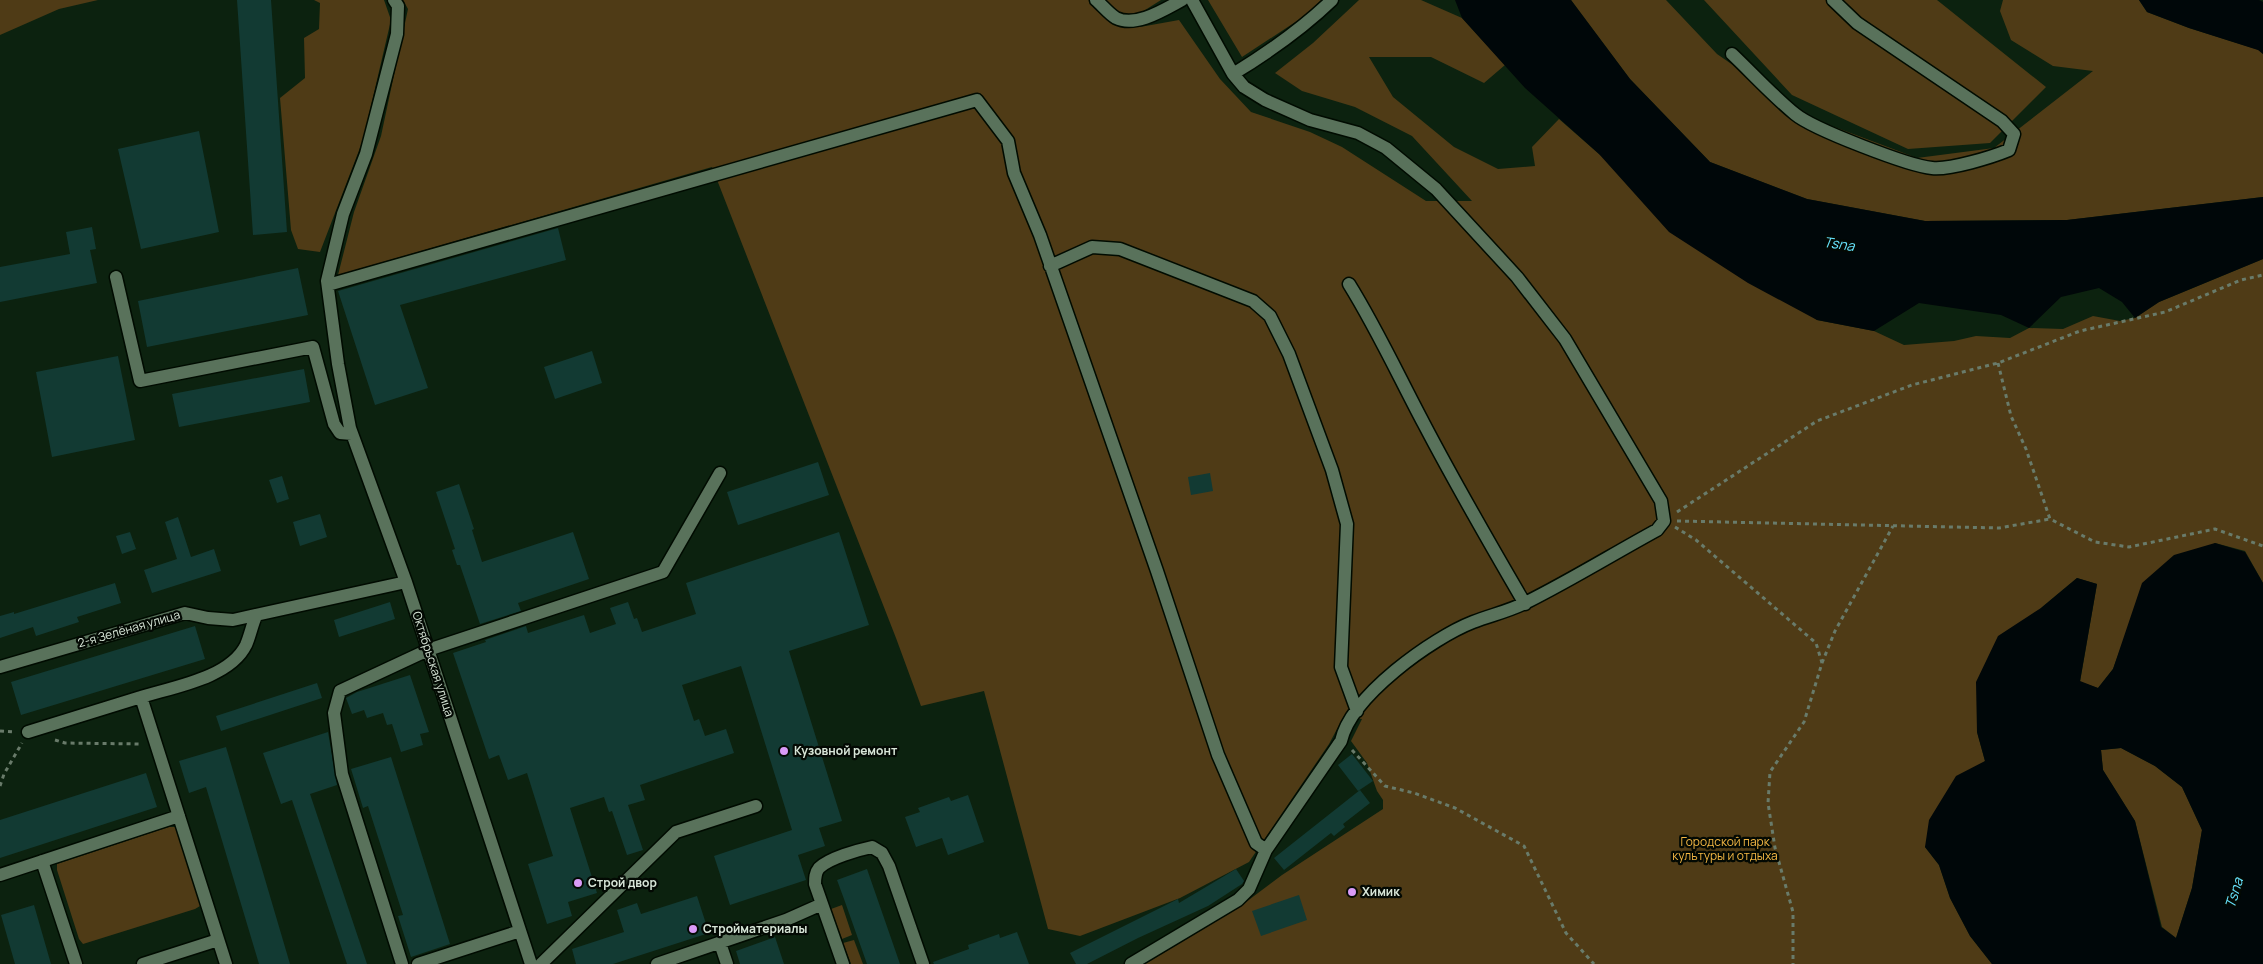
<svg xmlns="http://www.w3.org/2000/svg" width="2263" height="964" font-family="Manrope,sans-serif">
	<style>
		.green { fill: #4f3b16 }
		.water { fill: #000709; fill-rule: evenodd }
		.building { fill: #123a33 }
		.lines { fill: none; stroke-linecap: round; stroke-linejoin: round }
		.minor-casing { stroke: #000b00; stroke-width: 15 }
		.path { stroke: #697b6a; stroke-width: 3; stroke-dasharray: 4 4; stroke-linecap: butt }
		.minor { stroke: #59725b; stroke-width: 12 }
		.poi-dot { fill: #d99af7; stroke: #030903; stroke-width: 2 }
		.labels { text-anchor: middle; stroke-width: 4.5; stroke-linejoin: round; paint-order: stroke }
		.street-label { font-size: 12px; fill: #d8e6d8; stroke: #030903 }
		.poi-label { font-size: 12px; font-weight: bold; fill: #d8e6d8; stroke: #030903; text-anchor: start }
		.park-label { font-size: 12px; fill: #f3b744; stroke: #030903 }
		.water-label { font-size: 14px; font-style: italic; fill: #67e4fe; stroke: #030903 }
	</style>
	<rect width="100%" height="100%" fill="#0c220f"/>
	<!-- green -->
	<path class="green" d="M0 0H98L59 9 0 35Z
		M314 0H384L391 20 363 140 320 252 298 249 291 230 280 98 305 78 304 38 319 29 320 3Z
		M403 0H1161L1142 12 1140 27 1179 20 1220 79 1251 112 1310 132 1342 147 1426 201H1472L1412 136 1355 107 1302 91 1275 73 1313 43 1359 0H1421L1462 18 1505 65 1484 83 1431 57H1369L1393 97 1454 147 1498 169 1535 166 1532 147 1559 119 1599 154 1817 320 1874 331 1904 345 1954 341 1976 336 2010 338 2029 328 2063 329 2093 316 2120 321 2135 318 2159 302 2263 259V583L2245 551 2215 543 2125 636 2113 669 2098 688 2080 682 2097 584 2077 578 2041 608 1977 732 1985 761 1925 847 1939 865 1950 898 1970 936 1992 964H1145L1238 908 1282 875 1383 809V800L1377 791 1367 763 1351 741 1362 719 1344 716 1329 744 1249 862 1180 898 1080 936 1048 929 984 691 921 706 896 638 712 167 338 275 354 212 381 136 408 9Z
		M1208 0H1321L1306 15 1242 57Z
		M1571 0H1666L1717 54 1808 117 1917 158 1994 148 2093 71 2053 66 2011 40 2000 11 2003 0H2139L2147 12 2189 28 2259 50 2263 54V197L2067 220 1925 221 1807 199 1710 162 1630 79Z
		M1704 0H1937L2046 87 1990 143 1908 149 1792 95Z
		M2121 748 2155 766 2182 787 2202 830 2192 888 2176 938 2162 927 2135 821 2103 770 2101 750Z
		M169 827H175L178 831 200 900V906L195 909 83 944 79 939 57 870V864Z
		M842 905 852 935 842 939 831 909Z
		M854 940 863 964H851L843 943Z"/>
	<!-- water -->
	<path class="water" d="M1455 0H1571L1630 79 1710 162 1807 199 1925 221 2067 220 2263 197V259L2159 302 2135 318 2122 302 2099 288 2061 297 2029 328 2001 315 1919 303 1874 331 1817 320 1748 283 1669 232 1599 154 1525 88 1462 18Z
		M2139 0H2259L2263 2V54L2258 50 2189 28 2147 12Z
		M2215 543 2245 552 2263 583V964H1992L1970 936 1950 898 1939 865 1925 847 1929 820 1956 776 1985 761 1977 732 1976 682 1998 636 2041 608 2077 578 2097 584 2080 681 2098 688 2113 669 2142 583 2174 555ZM2121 748 2155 766 2182 787 2202 830 2192 888 2176 938 2161 927 2135 821 2103 770 2101 750Z"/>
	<!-- building -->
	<path class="building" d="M237 0H271L287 232 253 235Z
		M199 131 219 232 141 249 118 149Z
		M92 227 96 249 90 250 97 283 0 302V267L70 254 66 232Z
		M558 228 566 260 400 305 428 388 375 405 338 291Z
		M298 268 308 315 147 347 138 301Z
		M592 351 602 383 555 399 544 367Z
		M118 356 135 440 52 457 36 372Z
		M304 369 310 402 179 427 172 394Z
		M818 462 829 495 738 525 727 492Z
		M1210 473 1213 491 1191 495 1188 477Z
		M282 476 289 499 277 503 269 480Z
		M459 484 474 529 472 530 482 562 573 532 589 579 518 603 521 611 480 624 460 565H457L452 550 455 549 436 492Z
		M320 514 327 537 300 546 293 522Z
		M178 517 191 557 214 549 221 571 152 593 144 570 177 559 165 522Z
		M130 532 136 549 122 554 116 536Z
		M839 532 869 625 789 651 842 821 819 828 825 846 798 855 806 880 730 905 714 856 792 830 741 666 682 685 694 721 699 719 705 736 726 729 734 753 640 785 645 800 628 805 643 850 627 855 612 811 609 812 604 797 570 808 597 893 568 902 572 916 547 924 528 864 553 856 527 773 508 780 499 755 489 759 453 653 486 642 485 640 526 626 528 633 584 615 590 633 616 624 610 608 628 602 634 619 637 618 642 632 696 614 686 583Z
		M115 583 121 603 77 617 79 622 36 636 33 627 0 638V616L14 612V614Z
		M390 602 395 619 339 637 334 620Z
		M195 626 205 659 21 715 11 682Z
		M410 675 429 732 420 734 423 745 401 752 392 724 387 725 383 713 367 718 364 710 352 714 346 698 357 692Z
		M317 683 322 698 221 731 216 716Z
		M328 732 337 785 310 794 367 964H347L292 800 281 804 263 753Z
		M226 747 290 964H259L206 787 189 793 179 761Z
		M1352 754 1373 781 1358 791 1338 765Z
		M391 757 450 944 411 957 398 916 403 915 368 806 363 808 351 769Z
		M146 773 157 807 0 858V820Z
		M1360 790 1370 803 1343 824 1345 827 1334 836 1331 833 1284 870 1274 858Z
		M968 795 984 842 948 855 942 838 916 847 905 817 920 812 918 808 949 797 951 801Z
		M867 869 900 964H867L844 899 837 880Z
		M1236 869 1244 881 1242 884 1208 906 1138 938 1087 964H1076L1070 953 1178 899 1179 903Z
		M1299 895 1307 920 1261 936 1252 911Z
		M697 896 709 933 613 964H576L572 949 624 932 617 910 637 903 641 914Z
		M34 905 51 964H15L1 915Z
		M1017 932 1029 964H934L933 962 969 949 968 945 999 934 1000 938Z
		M775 937 784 964H740L736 951Z"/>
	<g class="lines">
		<!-- minor casing -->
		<g class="minor-casing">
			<path id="minor" d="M394 0 398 6 397 34 366 154 343 214 327 281 338 364 350 428 406 582 531 964
				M1096 0C1102 5 1109 14 1116 18 1136 28 1165 9 1182 0
				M1192 0 1233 74
				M1732 54C1753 74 1773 96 1795 114 1813 129 1909 166 1932 168 1950 170 1992 157 2009 150L2014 134 2002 121 1857 23 1833 0
				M1050 266 1092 247 1120 249 1253 301 1270 316 1289 354 1332 470 1347 524 1341 667 1357 711
				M116 277 140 381 313 347 334 424 340 433 352 434
				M1349 284C1377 329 1399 377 1424 424 1456 485 1490 544 1525 604
				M328 285 977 100 1008 141 1014 173 1040 235 1157 571 1218 755 1256 843 1266 850
				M0 667 185 613 208 618 233 620 406 582
				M28 732 141 697
				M42 861 76 964
				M0 875 179 816
				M720 943 727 964
				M143 964 218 940
				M226 964 141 697C173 687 230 678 246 645 250 636 252 625 256 616
				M402 964 342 774 334 713 340 691 428 650 663 572 720 473
				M418 964 520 931
				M541 964 676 832 756 806
				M657 964 786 920 822 904
				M843 964 815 884C815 878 815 873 819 868 829 858 858 850 872 847L882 853 889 866 923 964
				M1131 964 1238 900 1249 889 1266 850 1341 741C1351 696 1432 638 1473 622 1491 615 1510 611 1527 602 1571 580 1613 554 1657 530L1664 521 1661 501 1565 339 1517 277 1436 189 1386 148 1358 133 1310 120 1265 100 1244 87 1233 74C1269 52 1302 29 1332 0"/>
		</g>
		<!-- path -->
		<path class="path" d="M1998 363 2011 416 2026 449 2050 519 2095 542 2129 547 2215 529 2263 546
			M1677 512 1817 421 1912 385 1998 363 2080 331 2165 312 2241 280 2263 275
			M1677 521 1999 528 2050 519
			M1675 527 1696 540 1816 643 1822 663 1804 722 1770 772 1768 803 1775 848 1793 912V964
			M1822 663 1835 631 1893 526
			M0 731 14 732
			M55 740 65 743 140 744
			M1352 750 1385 786 1414 793 1455 808 1524 846 1566 933 1594 964
			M0 786 4 774 22 743"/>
		<!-- minor -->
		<use href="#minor" class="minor"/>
	</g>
	<!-- markers -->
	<g class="poi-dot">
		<circle cx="784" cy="751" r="5"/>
		<circle cx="578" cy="883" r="5"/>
		<circle cx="1352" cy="892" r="5"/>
		<circle cx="693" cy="929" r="5"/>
	</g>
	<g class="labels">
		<!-- street labels -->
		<g class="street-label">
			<text transform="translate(129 629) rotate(-16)" y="4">2-я Зелёная улица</text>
			<text transform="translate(433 664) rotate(72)" y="4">Октябрьская улица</text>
		</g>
		<!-- poi labels -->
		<g class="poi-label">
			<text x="794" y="755">Кузовной ремонт</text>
			<text x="588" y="887">Строй двор</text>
			<text x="1362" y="896">Химик</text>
			<text x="703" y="933">Стройматериалы</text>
		</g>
		<!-- park labels -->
		<g class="park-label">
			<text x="1725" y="846">Городской парк<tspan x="1725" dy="14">культуры и отдыха</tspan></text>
		</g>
		<!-- water labels -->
		<g class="water-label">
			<text transform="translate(1839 244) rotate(8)" y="5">Tsna</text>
			<text transform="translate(2234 893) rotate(-73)" y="5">Tsna</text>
		</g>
	</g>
</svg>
